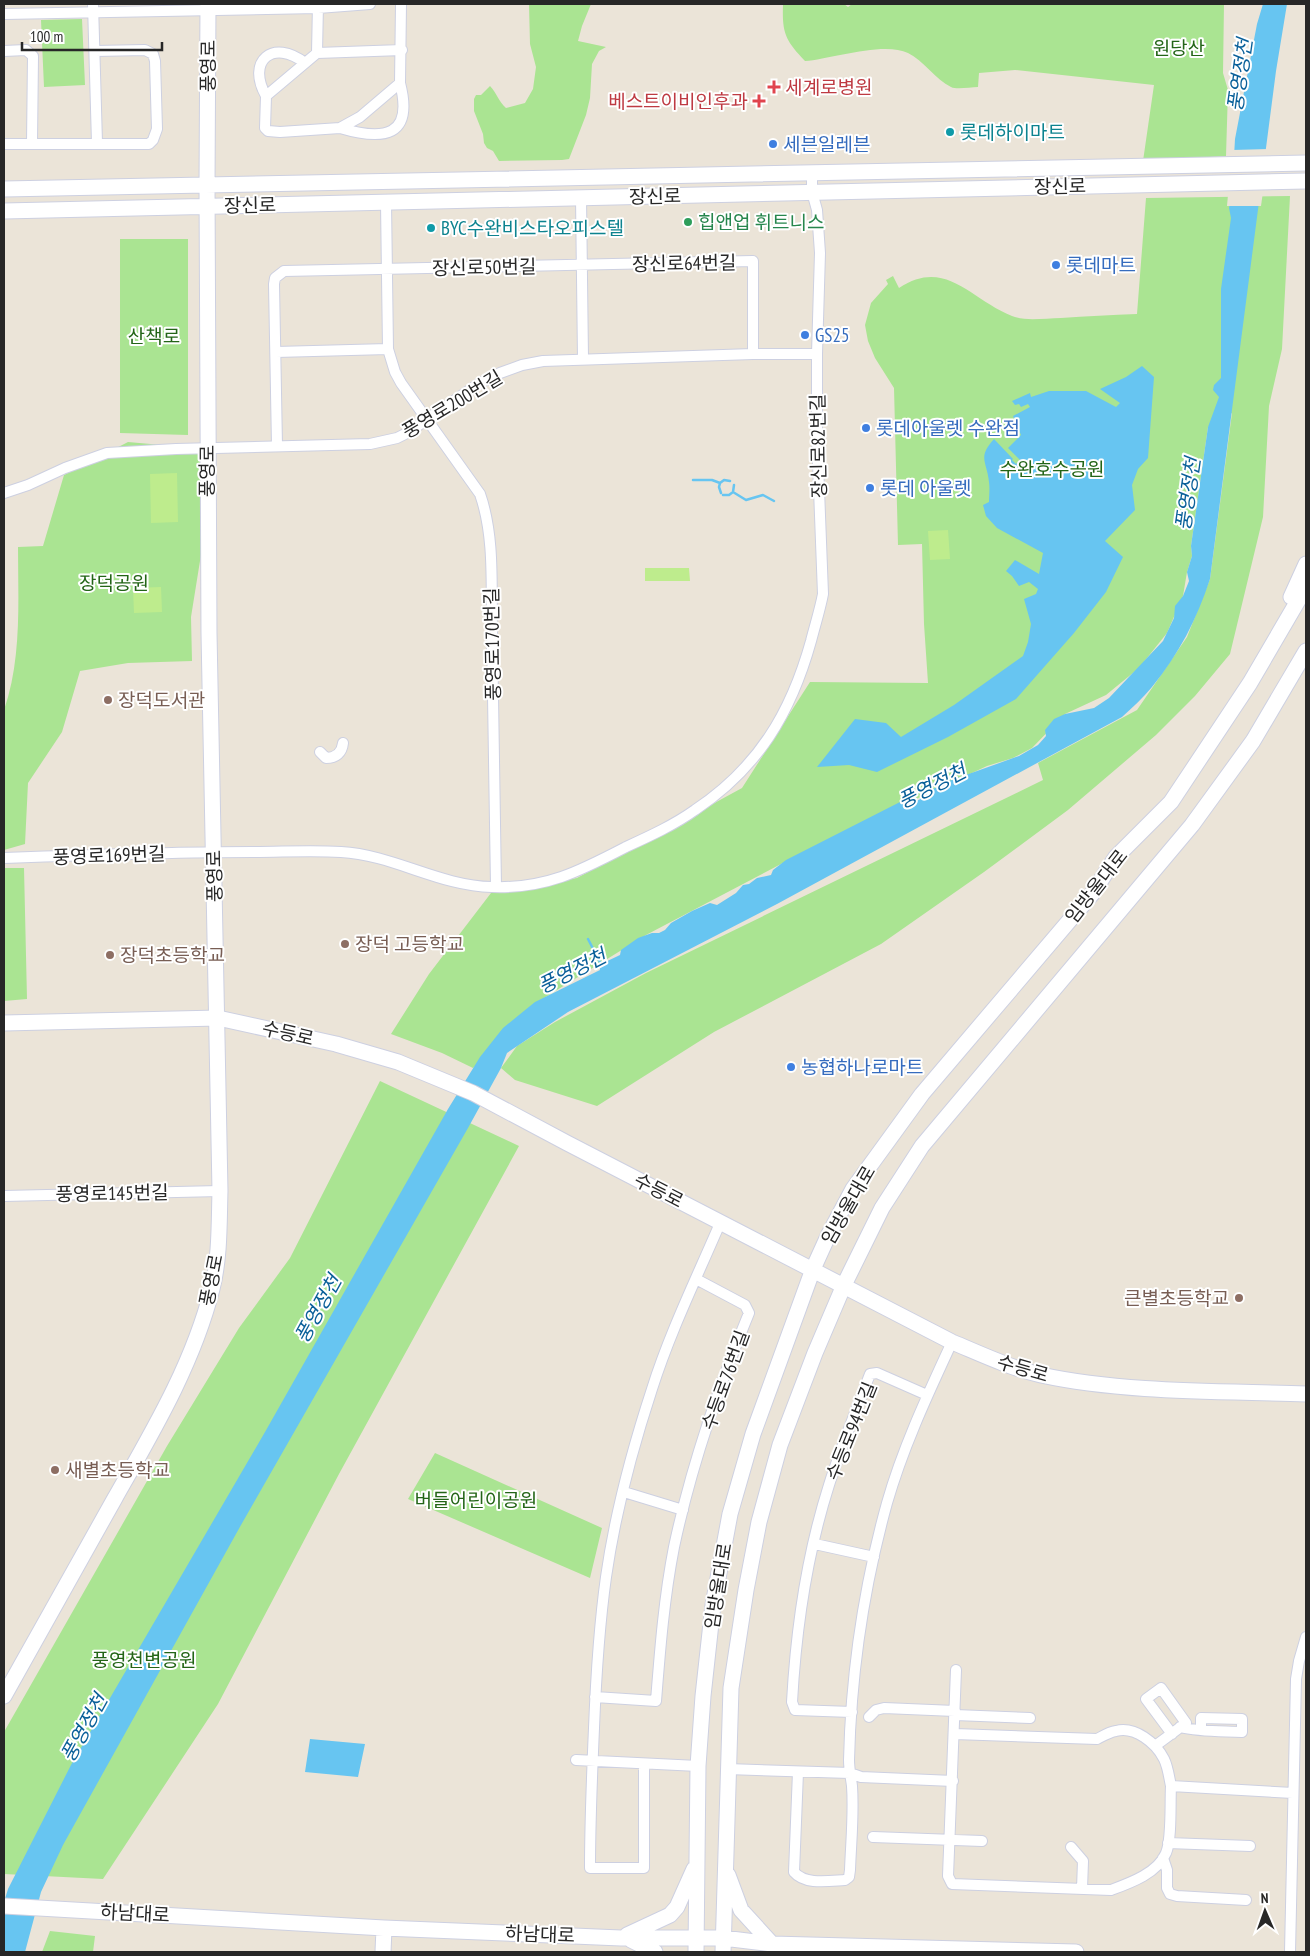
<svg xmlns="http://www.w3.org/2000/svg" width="1310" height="1956" font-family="'PT Sans Narrow','Noto Sans KR',sans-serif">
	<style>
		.green { fill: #aae492 }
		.pitch { fill: #beec8d }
		.water { fill: #67c5f1 }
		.pier { fill: #ebe4d8 }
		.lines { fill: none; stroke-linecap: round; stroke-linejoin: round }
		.stream { stroke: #67c5f1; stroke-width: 2.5 }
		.street-casing { stroke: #cdd0e1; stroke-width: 12 }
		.secondary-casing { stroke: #cdd0e1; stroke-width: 17 }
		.street { stroke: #fff; stroke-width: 10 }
		.secondary { stroke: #fff; stroke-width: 15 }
		.health-dot { fill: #e0444e; stroke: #fff; stroke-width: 2 }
		.culture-dot { fill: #0f9aa8; stroke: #fff; stroke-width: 2 }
		.shop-dot { fill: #3f7fe0; stroke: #fff; stroke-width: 2 }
		.leisure-dot { fill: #2e9e5b; stroke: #fff; stroke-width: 2 }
		.education-dot { fill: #8d6e63; stroke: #fff; stroke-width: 2 }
		.labels { text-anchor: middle; stroke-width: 4; stroke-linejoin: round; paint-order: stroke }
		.park-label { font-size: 19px; fill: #236517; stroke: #fff }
		.street-label { font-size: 19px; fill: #272727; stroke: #fff }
		.health-label { font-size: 19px; fill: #be3a42; stroke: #fff; text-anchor: start }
		.culture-label { font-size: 19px; fill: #0d838f; stroke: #fff; text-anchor: start }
		.shop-label { font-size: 19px; fill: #366cbe; stroke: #fff; text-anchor: start }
		.leisure-label { font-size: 19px; fill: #27864d; stroke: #fff; text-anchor: start }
		.education-label { font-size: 19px; fill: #785e54; stroke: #fff; text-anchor: start }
		.water-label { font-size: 20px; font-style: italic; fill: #0a6099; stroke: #fff }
	</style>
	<rect width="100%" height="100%" fill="#ebe4d8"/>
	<!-- green -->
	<path class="green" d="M529 4H591L582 26 578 41 606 47 599 51 592 64 590 98 586 115 569 159 562 160 499 161 493 151 487 148 484 143 483 134 474 111V99L476 95H481L490 86C497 93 498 101 506 108L525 103 533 89 536 67 530 44Z
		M783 4H844L848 7 852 4H1224L1223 73 1228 90 1226 156 1143 161 1154 85 1015 70 979 73 978 87C970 87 957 90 951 87 936 80 923 60 908 53 884 41 831 59 805 61 785 40 782 33 783 4Z
		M82 19 85 85 44 87 41 20Z
		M1290 196 1282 349 1269 406 1263 517 1230 654 1195 696 1156 735 1068 810 984 872 881 944 714 1032 597 1106 515 1080 501 1068 517 1046 555 1022 646 973 1043 780 1038 763 1137 710 1187 637 1210 579 1232 413 1208 427 1191 546 1192 556 1187 572 1183 596 1167 633 1139 668 1106 695 1065 714 1032 748 1013 758 987 766 817 845 646 935 544 998 473 1068 442 1053 391 1034 429 974 491 893 577 878 742 788 810 682 928 683 924 624 922 544 898 545 894 388 875 358 868 341 865 325 871 303 888 284 886 280 893 276 899 288C946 257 971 300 1012 316 1027 322 1045 318 1061 318 1086 316 1112 315 1137 314L1146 198Z
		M120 239H188V435L120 433Z
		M128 442 207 449 204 536 191 617 192 661 128 663 80 671 62 732 28 783 25 844 4 850V710C22 658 18 601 18 547L43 546 64 475Z
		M4 868H24L27 999 4 1001Z
		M380 1081 519 1146 339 1474 218 1704 103 1879 4 1874V1732L167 1446 239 1328 290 1258Z
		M435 1453 602 1528 590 1578 408 1499Z
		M50 1931 95 1936 93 1952H42Z"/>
	<!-- pitch -->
	<path class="pitch" d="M177 473 178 522 151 523 150 474Z
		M948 530 950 559 930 560 928 531Z
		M645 568H689L690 581H645Z
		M161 587 162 612 134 613 133 588Z"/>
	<!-- water -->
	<path class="water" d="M1263 4H1287L1276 71 1210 579C1197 619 1179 654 1152 687 1143 698 1132 708 1122 717L777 904 568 1012 507 1053 501 1068 468 1128 241 1525 63 1845 41 1892 25 1952H4V1902L8 1889 71 1765 265 1432 448 1109 480 1057 503 1028 535 1002 600 970 599 965 620 955 621 950 638 938 652 933H659L665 930 671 923 692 911 710 903 717 905 736 893 743 885 749 884 757 878 771 875 773 870 786 860 902 801H913L919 800 927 792 949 781 1019 756 1038 745 1046 736 1045 730 1054 719 1065 714 1094 708 1109 698 1163 641 1174 618 1175 606 1183 596 1189 581 1187 572 1192 556 1191 546 1208 427 1219 397 1213 390 1214 385 1221 378V289L1231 218 1229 208 1232 192 1235 139 1257 24Z
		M1142 366 1154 377 1148 458 1138 469 1132 485 1135 510 1105 541 1123 557 1106 592 1074 633 1016 699 948 737 877 772 849 765 817 767 855 719 886 723 901 737 954 705 1023 656 1028 642 1031 624 1024 599 1036 594 1038 589 1029 582 1019 586 1012 576 1006 571 1015 560 1039 574 1043 553 997 528 986 516 983 505 989 502C989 496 990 489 989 482 987 461 977 458 994 439L1013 459 1012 460 1016 464 1020 460 1008 448 1021 435 1013 416 1030 407 1028 404 1021 407 1019 404 1015 405 1012 401 1030 393 1031 397 1049 391H1086L1116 407 1120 403 1100 389 1126 377Z
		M310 1739 365 1744 358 1777 305 1772Z"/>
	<!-- pier -->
	<path class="pier" d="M1269 149 1261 206H1227L1232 150Z"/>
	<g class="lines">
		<!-- stream -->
		<path class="stream" d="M693 480H712L720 483 724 480 730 481
			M720 483 719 487 721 493
			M734 485 733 492 746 500 763 495 774 501
			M723 495H729L733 492
			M588 939 602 966"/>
		<!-- street casing -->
		<g class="street-casing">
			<path id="street" d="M93 4 97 143
				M318 4 317 53 266 96 265 128 268 131 280 132 340 128 360 117 400 83 401 4
				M4 14 318 8 370 4
				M4 51 26 50 33 56 32 143
				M317 53 402 50
				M266 96C246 61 273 38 305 63
				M340 128C384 141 414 137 400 83
				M4 144H149L153 140 157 129 155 61 153 54 145 50 95 51
				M581 197 583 358
				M386 202 388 349 395 372 401 383 480 494C495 537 491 587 492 633 494 718 494 802 496 887
				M276 352 388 349
				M277 446 274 284 275 278 284 271 753 261V354
				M4 493 28 485 65 468 107 453 176 449 370 444 397 438 407 433 480 383 500 373 522 365 543 361 753 354H817
				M320 752 326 758C336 758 342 753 343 743
				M4 858C87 855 170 852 253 852 282 852 312 850 341 852 394 855 439 886 492 887 546 889 580 871 626 847 650 836 674 825 695 810 758 768 791 713 811 641 815 625 820 610 823 594L817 437V354L820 253 817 210 812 192V172
				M4 1196 220 1191
				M624 1492 683 1510
				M815 1544 874 1557
				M956 1670 948 1876 952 1884 1111 1890C1130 1883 1158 1873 1166 1853 1172 1839 1170 1803 1171 1786
				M595 1697 656 1701C660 1650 664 1598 674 1547 691 1467 718 1388 749 1313L745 1305 696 1279
				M852 1712 795 1710 792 1702C796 1629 807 1554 829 1485 841 1447 856 1411 870 1374L877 1373 927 1395
				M955 1715 1030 1718
				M869 1717 876 1710 884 1708 955 1711
				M1180 1727C1200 1732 1221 1731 1242 1732V1719L1201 1718V1730
				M955 1734 1097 1739C1103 1736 1109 1732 1116 1731 1135 1726 1156 1743 1164 1759 1168 1767 1169 1777 1171 1786L1293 1793
				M1155 1746 1186 1723 1161 1688 1146 1699 1172 1734
				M576 1760 698 1766
				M644 1764V1868H590C590 1821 592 1774 594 1728 596 1677 599 1627 606 1577 615 1514 632 1450 652 1389 670 1332 697 1277 721 1221
				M727 1769 850 1773 861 1777 953 1781
				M798 1772 794 1872C805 1885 828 1881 845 1880L849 1877 850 1870C851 1842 854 1814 852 1786 851 1778 849 1769 849 1760 851 1674 864 1586 887 1503 903 1447 928 1394 952 1342
				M873 1837 982 1841
				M1168 1843 1250 1846
				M1071 1847 1083 1861 1082 1889
				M1163 1858 1167 1870V1888L1170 1894 1177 1896 1246 1900
				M1290 1952 1296 1679 1299 1661 1306 1637"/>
		</g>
		<!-- secondary casing -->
		<g class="secondary-casing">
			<path id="secondary" d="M4 189 1306 163
				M4 211 1306 181
				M1291 597 1306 564
				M4 1023 218 1018 336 1044 398 1062 473 1093 567 1143 952 1342C981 1354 1010 1368 1041 1375 1124 1393 1221 1391 1306 1394
				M4 1696C41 1630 78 1564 115 1498 153 1431 193 1364 212 1289 220 1257 219 1223 220 1191L209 633 207 185 208 4
				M728 1875 741 1910 772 1944
				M4 1906 384 1928 621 1938H723L772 1944 1076 1952
				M627 1935 670 1915 677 1907 694 1869
				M631 1940 655 1952
				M383 1952 384 1928
				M696 1952 698 1766 703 1696 713 1605 730 1514 753 1434 813 1269 828 1236 853 1189 922 1094 1092 894 1116 857 1171 802 1250 683 1306 587
				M723 1952 731 1688 746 1590 759 1522 780 1445 815 1353 844 1285 882 1208 922 1146 1192 825 1253 741 1306 651"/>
		</g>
		<!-- street -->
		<use href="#street" class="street"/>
		<!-- secondary -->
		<use href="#secondary" class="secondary"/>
	</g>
	<!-- markers -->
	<g class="health-dot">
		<path d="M771.5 79.5h5v5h5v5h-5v5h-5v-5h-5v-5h5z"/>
		<path d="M756.5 93.5h5v5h5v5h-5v5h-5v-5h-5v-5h5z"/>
	</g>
	<g class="culture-dot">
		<circle cx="950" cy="132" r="5"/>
		<circle cx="431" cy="228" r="5"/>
	</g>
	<g class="shop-dot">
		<circle cx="773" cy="144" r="5"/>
		<circle cx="1056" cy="265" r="5"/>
		<circle cx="805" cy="335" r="5"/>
		<circle cx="866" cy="428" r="5"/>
		<circle cx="870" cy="488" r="5"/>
		<circle cx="791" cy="1067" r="5"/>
	</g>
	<circle class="leisure-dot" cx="688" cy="222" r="5"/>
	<g class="education-dot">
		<circle cx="108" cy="700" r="5"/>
		<circle cx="345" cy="944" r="5"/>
		<circle cx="110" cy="955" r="5"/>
		<circle cx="1239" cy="1298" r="5"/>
		<circle cx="55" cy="1470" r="5"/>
	</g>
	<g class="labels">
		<!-- park labels -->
		<g class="park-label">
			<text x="1179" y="55">원당산</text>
			<text x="154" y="343">산책로</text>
			<text x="1052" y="476">수완호수공원</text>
			<text x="114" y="590">장덕공원</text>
			<text x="476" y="1507">버들어린이공원</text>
			<text x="144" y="1667">풍영천변공원</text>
		</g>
		<!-- street labels -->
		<g class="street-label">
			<text transform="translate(208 66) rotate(-90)" y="7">풍영로</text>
			<text transform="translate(1060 186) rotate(-1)" y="7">장신로</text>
			<text transform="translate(655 196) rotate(-1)" y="7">장신로</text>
			<text transform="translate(250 205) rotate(-1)" y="7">장신로</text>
			<text transform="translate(684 263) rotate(-1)" y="7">장신로64번길</text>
			<text transform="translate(484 267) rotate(-1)" y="7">장신로50번길</text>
			<text transform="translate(452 404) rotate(-31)" y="7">풍영로200번길</text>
			<text transform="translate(818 446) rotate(-91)" y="7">장신로82번길</text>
			<text transform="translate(207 471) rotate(-90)" y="7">풍영로</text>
			<text transform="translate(492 644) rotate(-91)" y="7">풍영로170번길</text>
			<text transform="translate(109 855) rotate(-2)" y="7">풍영로169번길</text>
			<text transform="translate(214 876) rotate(-91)" y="7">풍영로</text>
			<text transform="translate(1096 886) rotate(-52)" y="7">임방울대로</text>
			<text transform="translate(288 1033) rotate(13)" y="7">수등로</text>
			<text transform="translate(659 1190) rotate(27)" y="7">수등로</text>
			<text transform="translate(112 1193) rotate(-1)" y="7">풍영로145번길</text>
			<text transform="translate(848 1205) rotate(-60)" y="7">임방울대로</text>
			<text transform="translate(211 1280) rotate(-79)" y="7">풍영로</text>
			<text transform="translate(1023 1368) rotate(16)" y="7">수등로</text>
			<text transform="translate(725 1380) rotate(-70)" y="7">수등로76번길</text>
			<text transform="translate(851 1431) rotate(-68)" y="7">수등로94번길</text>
			<text transform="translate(718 1586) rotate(-81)" y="7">임방울대로</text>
			<text transform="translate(135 1913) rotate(3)" y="7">하남대로</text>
			<text transform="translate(540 1934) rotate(2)" y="7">하남대로</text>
		</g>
		<!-- health labels -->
		<g class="health-label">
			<text x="785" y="94">세계로병원</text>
			<text x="748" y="108" text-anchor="end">베스트이비인후과</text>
		</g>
		<!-- culture labels -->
		<g class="culture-label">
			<text x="960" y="139">롯데하이마트</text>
			<text x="441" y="235">BYC수완비스타오피스텔</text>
		</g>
		<!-- shop labels -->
		<g class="shop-label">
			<text x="783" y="151">세븐일레븐</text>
			<text x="1066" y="272">롯데마트</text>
			<text x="815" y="342">GS25</text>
			<text x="876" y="435">롯데아울렛 수완점</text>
			<text x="880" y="495">롯데 아울렛</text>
			<text x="801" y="1074">농협하나로마트</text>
		</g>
		<!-- leisure labels -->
		<g class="leisure-label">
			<text x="698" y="229">힙앤업 휘트니스</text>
		</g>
		<!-- education labels -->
		<g class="education-label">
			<text x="118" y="707">장덕도서관</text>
			<text x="355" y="951">장덕 고등학교</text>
			<text x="120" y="962">장덕초등학교</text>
			<text x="1229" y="1305" text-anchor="end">큰별초등학교</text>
			<text x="65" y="1477">새별초등학교</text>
		</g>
		<!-- water labels -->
		<g class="water-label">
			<text transform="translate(1240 75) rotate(-82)" y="7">풍영정천</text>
			<text transform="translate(1188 494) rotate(-82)" y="7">풍영정천</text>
			<text transform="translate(932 786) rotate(-27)" y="7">풍영정천</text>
			<text transform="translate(572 971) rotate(-27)" y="7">풍영정천</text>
			<text transform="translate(318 1309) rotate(-61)" y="7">풍영정천</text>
			<text transform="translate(84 1728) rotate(-61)" y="7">풍영정천</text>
		</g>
	</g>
	<!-- border -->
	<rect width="1310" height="1956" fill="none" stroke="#272727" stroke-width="10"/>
	<!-- north arrow -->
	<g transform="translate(1265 1911) rotate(358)" stroke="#ffffff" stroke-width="4" paint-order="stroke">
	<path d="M0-4L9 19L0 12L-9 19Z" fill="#272727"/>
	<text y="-8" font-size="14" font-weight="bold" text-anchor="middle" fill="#272727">N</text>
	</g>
	<!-- scale -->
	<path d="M22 42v8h140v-8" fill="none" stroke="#272727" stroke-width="2.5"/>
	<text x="30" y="42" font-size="15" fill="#272727" stroke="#ffffff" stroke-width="4" paint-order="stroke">100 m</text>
</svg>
